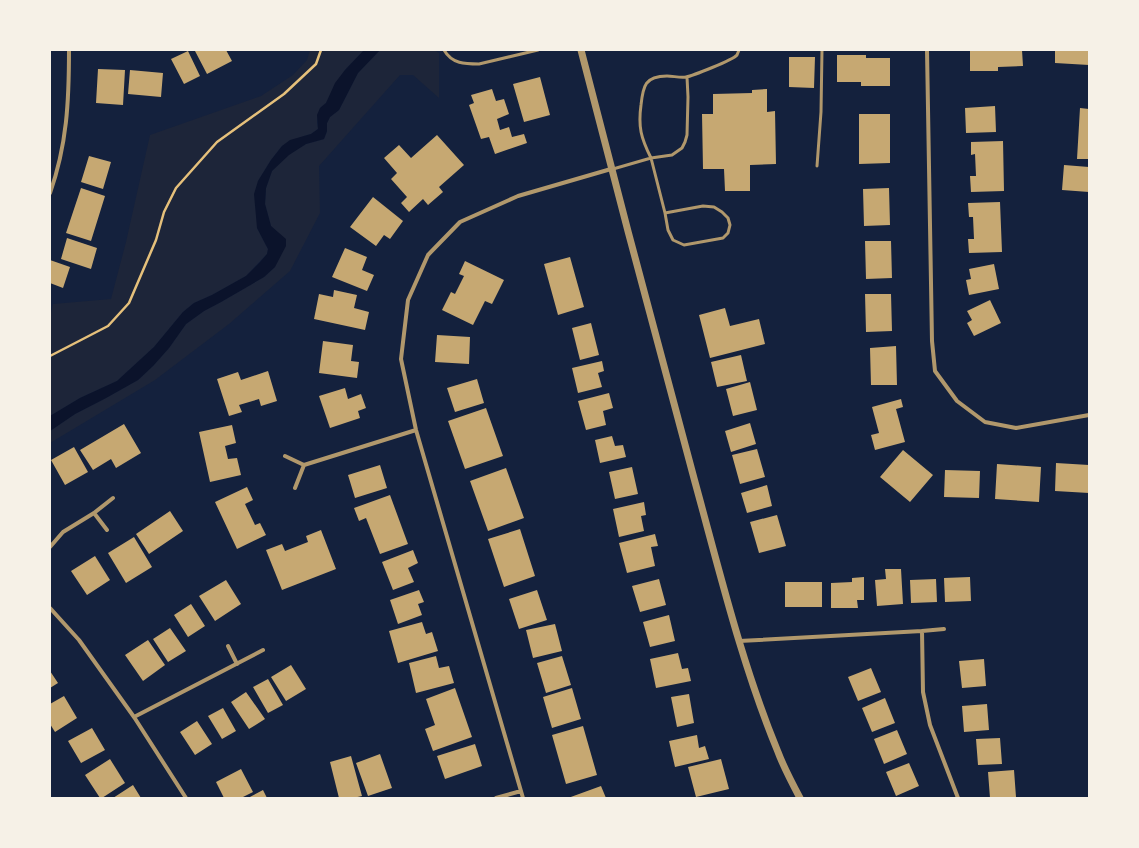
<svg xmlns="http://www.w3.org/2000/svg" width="1139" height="848" font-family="Jost,sans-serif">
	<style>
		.green { fill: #1d2539 }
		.water { fill: #0b132b }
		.building { fill: #c6a872 }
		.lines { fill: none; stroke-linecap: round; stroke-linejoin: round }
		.path { stroke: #e5c07b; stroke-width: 2.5 }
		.service { stroke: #b1986c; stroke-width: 3 }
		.minor { stroke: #b1986c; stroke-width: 4 }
		.tertiary { stroke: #b1986c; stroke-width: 7 }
	</style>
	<rect width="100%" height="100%" fill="#14213d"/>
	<!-- green -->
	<path class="green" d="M310 50H364L345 70 326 103 320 108 317 122 318 129 311 134 304 136 282 146 271 160 258 181 257 228 268 249 267 254 246 276 212 295 194 303 183 312 154 347 117 381 80 398 50 416V317L53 304 111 299 126 242 150 135 261 96 293 75 307 60Z
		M380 50H434L439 53V98L413 75H400L319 166 320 213 290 271 229 324 155 380 50 443V431L75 414 106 398 138 380 153 366 169 348 186 324 204 311 221 302 264 277 275 267 277 232 271 226 265 204 266 188 272 171 288 155 306 144 324 139 327 131V123L330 117 339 110 358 73Z"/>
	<!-- water -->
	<path class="water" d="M364 50H380L358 73 339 110 330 117 327 123V131L324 139 306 144 289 155 272 171 266 188 265 204 271 226 286 239V246L275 267 264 277 221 302 204 311 186 324 169 348 153 366 138 380 106 398 75 414 50 431V416L80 398 117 381 154 347 183 312 194 303 212 295 246 276 260 262 267 254 268 249 257 228 254 194 258 181 271 160 282 146 290 140 311 134 318 129 317 115 320 108 326 103 335 83 345 70Z"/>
	<!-- building -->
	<path class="building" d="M196 50H226L232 61 207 74 195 51Z
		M970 50H1022L1023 66 998 67V71H970Z
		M1055 50H1089V65L1055 63Z
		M188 51 200 76 184 84 171 59Z
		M837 55H866V58H890V86H861V82H837Z
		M789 57H815L814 88 789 87Z
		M98 69 125 70 123 105 96 103Z
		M130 70 163 73 161 97 128 94Z
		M540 77 550 115 524 122 513 84Z
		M492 89 496 101 504 99 509 114 497 119 500 130 509 127 512 137 524 134 527 143 495 154 489 137 481 139 469 105 474 103 471 95Z
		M767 89V112L775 111 776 164 750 165V191H725L724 169H703L702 114H713V94L752 93V90Z
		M995 106 996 132 966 133 965 108Z
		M1080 108 1089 109V159H1077Z
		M859 114H890V163L859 164Z
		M437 135 464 165 439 187 443 192 428 205 423 199 409 212 401 203 407 197 391 179 397 173 384 158 399 145 411 158Z
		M1003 141 1004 191 971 192 970 176H976L975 154 971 155V142Z
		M89 156 111 162 103 189 81 182Z
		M1064 165 1089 167V192L1062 190Z
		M81 188 105 196 91 241 66 233Z
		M889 188 890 225 864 226 863 189Z
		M373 197 403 221 390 239 384 235 376 246 350 227Z
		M1000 202 1002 252 969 253 968 239H974L973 217H969L968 203Z
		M67 238 97 248 91 269 61 259Z
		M865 241H891L892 278 866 279Z
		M345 248 367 257 362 270 374 275 367 291 332 277Z
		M570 257 584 307 558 315 544 264Z
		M50 260 70 267 63 288 50 283Z
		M465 261 504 280 492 304 485 301 473 325 442 310 451 292 455 294 464 276 459 274Z
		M994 264 999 289 969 295 966 280 971 279 969 269Z
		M334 290 357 295 354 308 369 312 365 330 314 319 319 294 333 297Z
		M865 294H891L892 331 866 332Z
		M990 300 1001 323 974 336 967 323 972 320 967 311Z
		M725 308 730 326 759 319 765 344 710 358 699 315Z
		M591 323 599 355 580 360 572 328Z
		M437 335 470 337 469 364 435 362Z
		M323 341 353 345 351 361 359 362 357 378 319 373Z
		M896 346 897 385H871L870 348Z
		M741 355 747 381 717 387 711 362Z
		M602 361 604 371 598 373 602 387 578 393 572 368Z
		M268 371 277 401 261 406 259 399 239 405 242 412 229 416 217 379 238 372 241 380Z
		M477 379 484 403 455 412 447 388Z
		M750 382 757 410 733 416 726 389Z
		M345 388 348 399 361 394 366 408 358 411 360 418 330 428 319 396Z
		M609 393 613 408 603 411 606 425 586 430 578 401Z
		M901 399 903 407 896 409 905 442 875 450 871 435 879 433 872 407Z
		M486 408 503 456 465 469 448 421Z
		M750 423 756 444 731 452 725 431Z
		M124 424 141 453 116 468 111 459 93 470 80 450Z
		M232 425 236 443 225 446 228 459 237 458 241 475 210 482 199 432Z
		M612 436 615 446 623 445 626 457 600 463 595 440Z
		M74 447 88 472 65 485 51 460Z
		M757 449 765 477 740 484 732 455Z
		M903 450 933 475 910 502 880 477Z
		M1056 463 1089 465V493L1055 491Z
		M997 464 1041 467 1039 502 995 499Z
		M380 465 387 488 355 498 348 475Z
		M632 467 638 494 615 499 609 472Z
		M506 468 524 518 488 531 470 481Z
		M945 470 980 471 979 498 944 497Z
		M767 485 772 506 747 513 741 493Z
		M247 487 253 500 245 504 255 525 260 523 266 535 237 549 215 502Z
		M390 495 408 544 380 554 366 518 359 521 354 508Z
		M644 502 646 515 641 516 644 531 619 537 613 509Z
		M170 511 183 531 149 554 136 534Z
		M777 515 786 546 759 553 750 522Z
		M520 529 535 576 504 587 488 539Z
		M321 530 336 569 282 590 266 550 282 544 285 551 308 542 306 536Z
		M655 534 658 546 651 547 655 566 627 573 619 543Z
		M134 537 152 567 126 583 108 553Z
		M413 550 418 563 408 568 414 582 393 590 382 562Z
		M95 556 110 580 87 595 71 571Z
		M885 569H901L903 604 877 606 875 580 886 579Z
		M864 577V600H857L858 608H831V583L852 582V578Z
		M970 577 971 601 945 602 944 578Z
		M659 579 666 605 640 612 632 586Z
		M936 579 937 602 911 603 910 580Z
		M226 580 241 604 215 621 199 596Z
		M785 582H822V607H785Z
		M419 590 424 602 418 604 422 615 398 624 390 600Z
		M537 590 547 620 519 629 509 599Z
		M191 604 205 626 188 637 174 615Z
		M669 615 675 641 650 647 643 622Z
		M422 622 426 634 432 632 438 651 398 663 389 631Z
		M555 624 562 651 533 658 526 630Z
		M170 628 186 651 168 662 153 639Z
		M148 640 165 665 143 681 125 655Z
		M678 653 682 669 688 668 691 681 656 688 650 659Z
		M436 656 439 668 449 666 454 683 416 693 409 663Z
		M562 656 571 685 546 693 537 663Z
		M984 659 986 686 962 688 959 661Z
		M291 665 306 689 286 701 271 677Z
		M871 668 881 692 858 701 848 677Z
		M50 671 58 683 50 688Z
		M268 679 283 705 268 713 253 687Z
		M455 688 472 737 433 751 425 729 435 725 426 699Z
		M572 688 581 719 552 728 543 697Z
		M246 692 265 719 249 729 231 702Z
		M689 694 694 723 677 727 671 697Z
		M64 696 77 718 55 732 50 724V704Z
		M885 698 895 723 872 732 862 708Z
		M987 704 989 730 964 732 962 706Z
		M223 708 236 731 222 739 208 716Z
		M197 721 212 744 195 755 180 732Z
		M583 726 597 775 566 784 552 735Z
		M92 728 105 750 81 763 68 741Z
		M897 730 907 754 884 764 874 739Z
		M697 735 699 748 705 746 709 759 675 767 669 741Z
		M1000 738 1002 764 978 765 976 739Z
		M475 744 482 766 445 779 437 756Z
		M380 754 392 788 368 796 356 763Z
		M351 756 362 796 353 798H339L330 762Z
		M110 759 125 783 102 798H100L85 775Z
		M721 759 729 789 696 797 688 767Z
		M909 763 919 786 896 796 886 772Z
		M241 769 253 792 241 798H224L216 782Z
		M1014 770 1016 797 990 798 988 772Z
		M133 785 141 798H113Z
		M601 786 606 798H568Z
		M263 790 267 798H248Z"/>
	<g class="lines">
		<!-- path -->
		<path class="path" d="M50 356 81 340 108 326 129 303 156 240 164 212 176 188 217 142 284 94 316 64 321 50"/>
		<!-- service -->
		<path class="service" d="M444 50C452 64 465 64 479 64L538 50
			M687 77 688 97 687 135 685 142 682 148 672 155 651 158C641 138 638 127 641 105 643 86 645 76 667 76 673 76 680 78 686 77 692 76 733 60 737 55 737 55 739 50 739 50
			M817 166 821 112 822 50
			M613 169 651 158 665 213 668 230 673 240 684 245 723 238 728 233 730 225 728 218 722 212 714 207 703 206 665 213"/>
		<!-- minor -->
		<path class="minor" d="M927 50 932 341 935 371 957 401 985 422 1016 428 1089 415
			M50 193C67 145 69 101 69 50
			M285 456 304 465
			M295 488 304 465 416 430
			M94 513 107 530
			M50 547 63 532 94 513 113 498
			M50 608 79 640 134 717 186 798
			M922 631 944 629
			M739 641 922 631 923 692 930 725 958 798
			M228 646 237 664
			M134 717 263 650
			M496 798 521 791
			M523 798 416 430 401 359 408 300 428 255 460 222 518 196 611 169"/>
		<!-- tertiary -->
		<path class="tertiary" d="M581 50C618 194 656 339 695 482 720 573 742 665 778 752 784 768 792 783 800 798"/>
	</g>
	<!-- border -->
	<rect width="1139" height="848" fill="none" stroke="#f6f1e7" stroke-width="102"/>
</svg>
